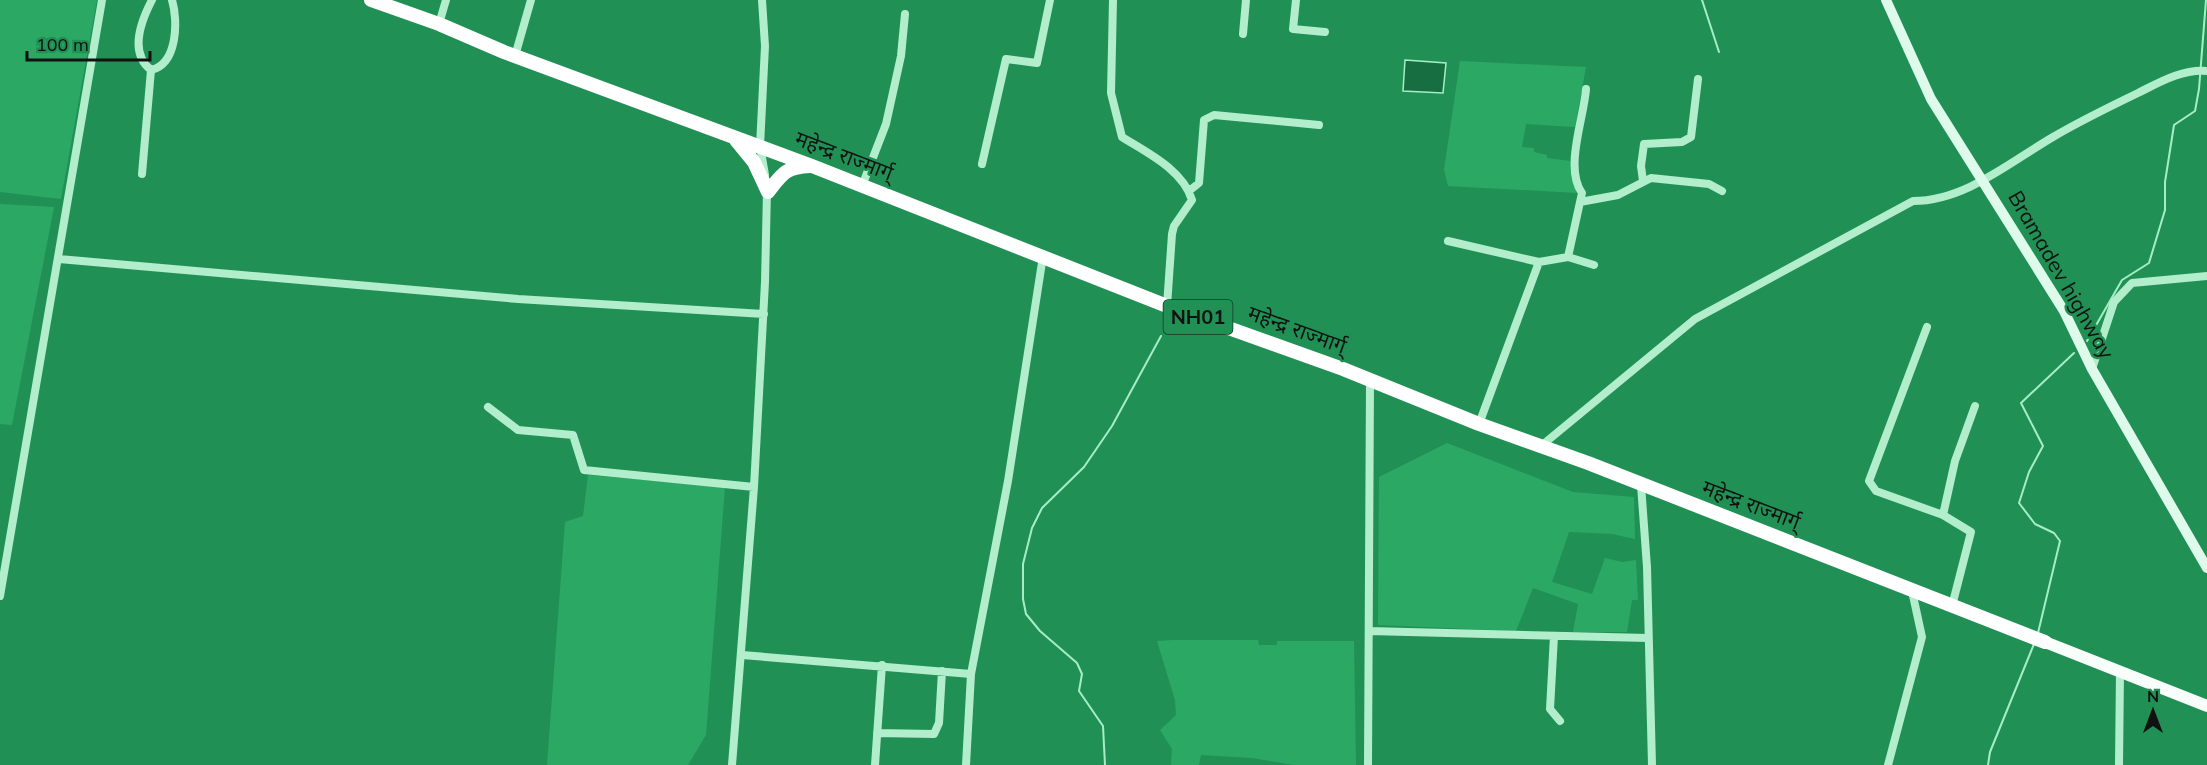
<svg xmlns="http://www.w3.org/2000/svg" width="2207" height="765" font-family="Mulish,'Noto Sans Devanagari',sans-serif">
	<style>
		.green { fill: #2ba964 }
		.water { fill: #176f41; stroke: #a5eec5; stroke-width: 1.5 }
		.lines { fill: none; stroke-linecap: round; stroke-linejoin: round }
		.stream { stroke: #a5eec5; stroke-width: 2 }
		.street { stroke: #b2edcc; stroke-width: 8 }
		.secondary { stroke: #defaeb; stroke-width: 10 }
		.primary { stroke: #f8fffb; stroke-width: 12 }
		.highway { stroke: #fff; stroke-width: 14 }
		.labels { text-anchor: middle; stroke-width: 5; stroke-linejoin: round; paint-order: stroke }
		.shield { fill: #219055; stroke: #163725; stroke-width: 1.5 }
		.shield-label { font-size: 20px; font-weight: bold; fill: #111 }
		.street-label { font-size: 21px; fill: #111; stroke: #219055 }
	</style>
	<rect width="100%" height="100%" fill="#219055"/>
	<!-- green -->
	<path class="green" d="M0 0H97L61 199 0 192Z
		M1460 61 1586 67 1575 127 1526 124 1522 147 1534 148V152L1547 155V158L1570 161 1577 193 1448 186 1444 170Z
		M0 204 54 207 12 425 0 424Z
		M1447 443 1573 492 1634 497 1635 539 1612 534 1569 532 1552 582 1592 594 1605 558 1622 562 1636 560 1638 600H1632L1627 632H1573L1578 604 1533 588 1516 631 1378 625 1379 477Z
		M588 475 725 487 706 735 688 765H547L565 522 583 516Z
		M1173 640H1258L1259 645H1277V641H1354L1356 765H1294L1252 758 1201 755 1199 765H1171L1172 749 1160 730 1176 715 1175 700 1157 641Z"/>
	<!-- water -->
	<path class="water" d="M1405 60 1446 63 1443 93 1403 91Z"/>
	<g class="lines">
		<!-- stream -->
		<path class="stream" d="M1702 0 1719 52
			M2087 341 2122 280 2149 263 2165 210V182L2174 125 2195 111 2199 89 2206 0
			M2038 633 2060 541 2054 533 2035 524 2019 503 2029 472 2043 446 2021 403 2074 353
			M1105 765 1103 726 1079 691 1082 674 1077 663 1040 631 1026 614 1023 599V564L1032 528 1042 508 1084 467 1112 426 1161 336
			M1988 765 1990 752 2034 644"/>
		<!-- street -->
		<path class="street" d="M762 0 765 46 760 146 765 175
			M1113 0 1111 93 1122 137C1148 153 1183 170 1192 200L1174 226 1172 234 1167 306
			M1296 0 1293 29 1325 32
			M439 24 446 0
			M1243 34 1246 0
			M515 56 531 0
			M151 70C178 64 178 20 172 0
			M982 164 1006 59 1037 63 1050 0
			M142 174 151 70C129 53 141 21 152 0
			M1643 181 1641 166 1644 144 1682 142 1691 137 1698 79
			M862 186 886 124 901 56 905 14
			M1189 191 1199 183 1204 120 1214 115 1319 125
			M1580 202 1582 193C1564 168 1584 118 1586 89
			M1448 241 1539 262 1568 257 1594 265
			M1568 257 1580 202 1618 195 1651 178 1709 184 1722 191
			M59 259 518 299 764 314
			M1927 327 1869 481 1876 491 1943 515 1971 532 1952 606
			M2092 369 2114 302 2132 283 2207 276
			M488 407 518 430 573 435 584 470 754 487
			M1479 424 1539 262
			M1541 446 1695 319 1913 201C1965 201 2010 162 2053 137 2080 121 2109 107 2138 93 2160 82 2182 69 2207 71
			M1641 485 1647 567 1652 765
			M1943 515 1955 461 1975 406
			M0 596 102 0
			M1369 631 1648 638
			M1554 636 1550 709 1560 721
			M742 655 971 674 1008 481 1043 256
			M877 733 934 734 939 723 942 671
			M732 765 754 487 765 282 767 190
			M875 765 882 665
			M966 765 971 674
			M1368 765 1370 381
			M1888 765 1922 637 1912 591
			M2119 765 2120 671"/>
		<!-- secondary -->
		<path class="secondary" d="M1886 0 1931 99 2064 311 2092 369 2207 568"/>
		<!-- primary -->
		<path class="primary" d="M2045 642 2207 706"/>
		<!-- highway -->
		<path class="highway" d="M371 0 439 24 504 52 812 166 1167 306 1343 369 1479 424 1588 463 2045 642
			M736 140 754 162 768 192C782 174 785 167 810 166"/>
	</g>
	<g class="labels">
		<!-- shield labels -->
		<rect class="shield" x="1163.5" y="300" width="69" height="34" rx="4.5"/>
		<g class="shield-label">
			<text x="1198" y="324">NH01</text>
		</g>
		<!-- street labels -->
		<g class="street-label">
			<text transform="translate(844 156) rotate(21)" y="7">महेन्द्र राज्मार्ग्</text>
			<text transform="translate(2061 275) rotate(60)" y="7">Bramadev highway</text>
			<text transform="translate(1297 330) rotate(20)" y="7">महेन्द्र राज्मार्ग्</text>
			<text transform="translate(1751 505) rotate(21)" y="7">महेन्द्र राज्मार्ग्</text>
		</g>
	</g>
	<!-- north arrow -->
	<g transform="translate(2153 711)" stroke="#219055" stroke-width="4.5" paint-order="stroke">
	<path d="M0-4.5L10 22L0 15L-10 22Z" fill="#111111"/>
	<text y="-9" font-size="16" font-weight="bold" text-anchor="middle" fill="#111111">N</text>
	</g>
	<!-- scale -->
	<path d="M27 51v9h123v-9" fill="none" stroke="#111111" stroke-width="3"/>
	<text x="36" y="51" font-size="18" fill="#111111" stroke="#219055" stroke-width="4.5" paint-order="stroke">100 m</text>
</svg>
